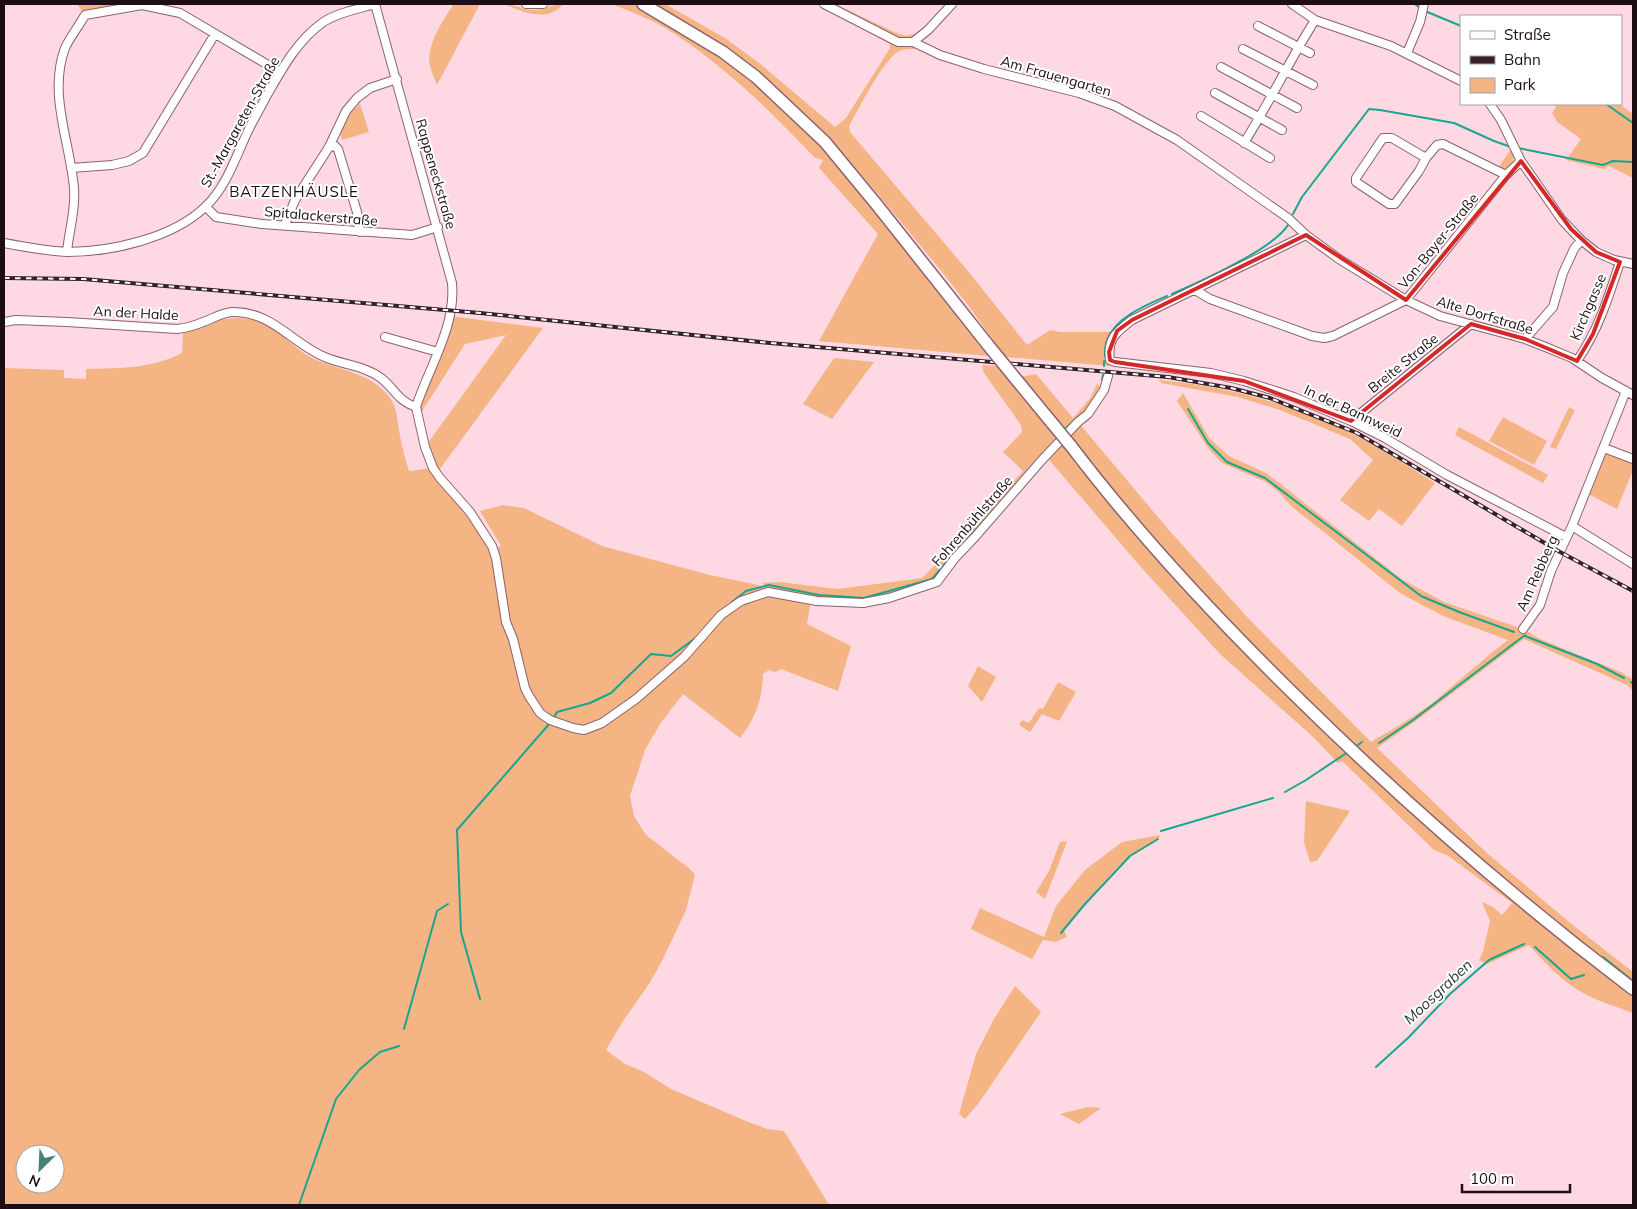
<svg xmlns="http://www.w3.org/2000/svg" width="1637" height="1209" font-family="Mulish,sans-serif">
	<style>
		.green { fill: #f4b484; fill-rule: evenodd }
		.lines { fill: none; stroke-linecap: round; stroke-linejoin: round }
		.stream { stroke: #17a68f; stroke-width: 2 }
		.street-casing { stroke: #8a626f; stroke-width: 10 }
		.secondary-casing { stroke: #8a626f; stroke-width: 14 }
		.street { stroke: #fff; stroke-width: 8 }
		.secondary { stroke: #fff; stroke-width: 11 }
		.rail-casing { stroke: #342228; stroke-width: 4 }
		.rail { stroke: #fff; stroke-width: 2; stroke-dasharray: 5.5; stroke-linecap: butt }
		.secondary-bridge-casing { stroke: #8a626f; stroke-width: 14; stroke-linecap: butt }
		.secondary-bridge { stroke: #fff; stroke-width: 11 }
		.marked { fill: none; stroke: #d62828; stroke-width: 4; stroke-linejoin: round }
		.labels { text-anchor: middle; stroke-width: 4; stroke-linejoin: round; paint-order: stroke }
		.street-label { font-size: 14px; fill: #1d0e13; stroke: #fff }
		.neighbourhood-label { font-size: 15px; letter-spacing: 1px; fill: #1d0e13; stroke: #fff }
		.water-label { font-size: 15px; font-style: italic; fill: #1c3630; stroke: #fff }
	</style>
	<rect width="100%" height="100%" fill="#fed9e4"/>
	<!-- green -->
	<path class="green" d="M77 4H110L111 9 85 15Z
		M454 4H480L437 85C434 77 429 66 429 58 431 38 443 20 454 4Z
		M504 4C514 4 522 10 532 10 543 11 552 4 563 4 548 23 522 12 504 4Z
		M611 4H632L654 14 658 4H665L725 38 759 63 835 127 846 118 890 48V44L826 8 815 4H835L894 32 906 36 917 33 915 49C907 49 902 49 896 53 881 65 859 108 849 126L850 132 968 271 1027 345 1050 330 1060 332H1114L1106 356 1109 366 1006 357C992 341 981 322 968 305 923 247 876 192 829 137L822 145 941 291 989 356 819 341 878 234 819 168 823 160 814 157C771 111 720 62 667 29 650 19 630 11 611 4Z
		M360 104 369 132 342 140C337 126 350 113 360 104Z
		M1553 104H1619L1633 114V178L1609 166 1604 169 1566 160 1581 139 1557 122 1552 113 1556 107Z
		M1511 149 1514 154 1513 163 1505 170 1498 168Z
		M450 316 543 328 437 473 488 547 494 558 503 622 527 687 521 654 504 605 494 549 501 546 480 511 503 505 524 508 602 546 710 575 754 584 764 587 767 591 766 587 762 583 779 582 838 589 922 578 948 552 1023 471 1003 452 1022 432 1021 425 984 373 982 365 998 366 1009 379 1036 374 1073 418 1091 397 1097 384 1103 389 1078 422 1168 529 1248 618 1371 742C1393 729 1416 716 1436 700 1460 680 1483 659 1508 640L1443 616 1400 593 1291 506 1279 492 1266 482 1222 463 1209 449 1177 401 1183 393 1210 439 1229 456 1266 473 1403 580 1444 602 1523 629 1540 639 1621 672 1633 680V691L1627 685 1524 639 1417 720 1377 748 1488 854 1574 926 1633 972V1013C1615 1006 1595 1001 1578 990 1560 979 1543 961 1529 945L1487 964 1479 960 1483 951 1490 921 1482 902 1493 907 1502 915 1512 903 1447 855 1434 850 1342 761 1338 763 1311 735 1220 654 1139 565 1045 455 935 581 863 603 811 600 807 624 851 646 838 691 781 669 775 672 769 670 763 674C763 697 755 720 740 738L683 694 660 724 645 750 630 796 634 816 646 835 690 869 695 875 686 910 662 961 649 984 623 1021 606 1050 625 1064 644 1072 671 1089 746 1121 767 1129 784 1131 829 1205H4V368L64 370V378L86 379V369C120 368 151 369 182 353L183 333C203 329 222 316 242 318 248 319 258 320 264 323 278 329 294 348 310 357 337 371 371 371 390 398 397 408 397 419 399 430 401 444 405 458 409 471L433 468 425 447 506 335 465 344 419 416 416 407ZM25 1154H55V1184H25Z
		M834 358 874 362 832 419 803 404Z
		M1159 380C1227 386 1292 404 1353 434 1381 448 1408 466 1435 483L1402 526 1379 509 1369 521 1340 500 1373 460 1350 439 1280 410 1238 397 1161 383Z
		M1569 407 1575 410 1556 449 1550 447Z
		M1503 417 1547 441 1534 465 1489 441Z
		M1459 427 1548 475 1543 483 1455 435Z
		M1606 453 1633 464V470L1617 509 1588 494Z
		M978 666 996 677 982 702 968 686Z
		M1058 682 1076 692 1059 721 1042 714 1030 732 1019 725 1022 720 1029 723 1039 708 1043 709Z
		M1306 801 1350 811 1317 861 1310 862 1304 842Z
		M1160 835C1155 847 1138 849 1129 857 1104 878 1085 906 1064 930L1067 937 1056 942 1043 940 1032 959 971 929 980 908 1044 937 1056 906 1085 870 1122 842Z
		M1067 841 1065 847 1045 899 1036 892 1049 871 1060 842Z
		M1015 986 1041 1012 978 1104 965 1119 959 1114 976 1054 994 1019Z
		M1088 1107 1101 1108 1079 1124 1060 1114Z"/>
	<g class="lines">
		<!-- stream -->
		<path class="stream" d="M1415 4 1421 9
			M1425 11 1461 26
			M1606 104 1633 123
			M1518 148 1603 165 1613 161 1633 162
			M1293 214 1302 197 1369 109 1380 110 1454 123 1494 141 1511 147
			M1172 294C1200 282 1273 249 1288 225
			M1105 356C1105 351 1105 345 1107 340 1116 317 1146 305 1167 296
			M1104 366V361
			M1102 380 1103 375
			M1188 409 1208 443 1227 462 1265 478 1421 596 1459 612 1514 632
			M1064 430 1075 420
			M956 552 1004 498
			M732 602 746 591 769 585 819 595 864 598 932 579 950 558
			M1525 636 1597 664 1624 678
			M1631 682 1633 684
			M553 719 557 712 590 703 611 693 651 654 671 656 697 637
			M1379 743 1413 720 1525 635
			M1354 748 1362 742
			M1285 792 1306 780 1348 752
			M1161 831 1273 798
			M1061 933 1085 904 1130 856 1158 839
			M1535 947 1571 979 1584 975
			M1603 957 1633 981
			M480 999 461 932 457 830 550 723
			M404 1029 437 911 448 904
			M1376 1067 1409 1037 1450 994 1489 960 1524 944
			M299 1205 336 1099 359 1070 380 1052 399 1046"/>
		<!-- street casing -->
		<g class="street-casing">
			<path id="street" d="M375 4 452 283C456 327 429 367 416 407
				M526 4H543
				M824 4 898 42H913L928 30 952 4
				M1292 4 1315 20 1391 46 1461 81
				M1258 26 1310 53
				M913 42 940 55 984 69 1079 93 1115 106 1177 140 1288 218 1306 235 1339 259 1406 300 1440 316 1525 339 1548 348 1572 358 1602 378 1633 395
				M1243 49 1313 85
				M1407 53 1420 22 1424 4
				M1221 67 1297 108
				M1215 93 1282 130
				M1490 104 1501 120 1521 161 1562 220 1581 240 1596 252 1614 260 1633 264
				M1201 116 1270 158
				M1244 143C1269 103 1290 60 1315 20
				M329 147 335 146 338 149 357 212 360 232
				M1426 158 1392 138H1383L1356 178V182L1389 204H1395L1419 171 1426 158 1437 145 1443 144 1506 175
				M71 168 112 165 129 161 143 153 215 34
				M206 207 216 217 262 224 412 235 438 227
				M285 225 295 200 329 147 346 111 357 98 370 88 397 79
				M1306 235 1132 320C1116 332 1107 339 1110 360L1115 362 1211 373 1244 381 1294 397 1351 421 1385 438 1447 475 1566 537
				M4 243C25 247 46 251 67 252 111 252 173 238 205 207 228 186 237 152 251 125 256 115 262 105 267 95 282 69 297 41 322 23 336 13 358 9 375 4
				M67 252C69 230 76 210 74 188 70 142 48 94 65 48 70 37 79 26 85 15L142 5 180 13 280 72
				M1195 290 1210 299 1312 336 1324 338 1333 336 1406 300 1506 175 1521 161
				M4 322 16 320 67 322 177 329C186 328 194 326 203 322 212 319 221 313 232 312 273 311 293 345 327 358 345 365 365 366 381 378 395 389 398 401 416 407
				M385 337 438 352
				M1525 339 1553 307 1563 273 1574 249 1581 240
				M1577 361C1598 331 1609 296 1620 262
				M416 407 425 447 433 468 440 478 470 512 492 546 496 558 506 622 513 639 525 688 529 696 540 713 550 720 573 728 584 730 602 723 636 699 684 657 721 615 741 601 768 592 817 601 863 603 889 598 937 582 955 558 975 537 1041 461 1078 422 1088 414 1104 390 1108 376
				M1351 421 1471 324
				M1604 448 1633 459
				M1572 526 1633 564
				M1523 629 1540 605 1551 571 1572 526 1626 391"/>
		</g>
		<!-- secondary casing -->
		<g class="secondary-casing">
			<path id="secondary" d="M643 4 723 52 756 77 825 142 877 205 988 345
				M1015 378 1052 423
				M1071 446C1141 538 1221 623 1303 703 1407 805 1517 901 1633 989"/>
		</g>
		<!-- street -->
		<use href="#street" class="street"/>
		<!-- secondary -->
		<use href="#secondary" class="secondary"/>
		<!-- rail casing -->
		<g class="rail-casing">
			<path id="rail" d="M4 278 83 279 480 313 770 343 1168 377 1231 388 1270 398 1357 433 1560 552 1633 591"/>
		</g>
		<!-- rail -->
		<use href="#rail" class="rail"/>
		<!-- secondary-bridge casing -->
		<g class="secondary-bridge-casing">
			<path id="secondary-bridge" d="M988 345 1015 378
				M1052 423 1071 446"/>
		</g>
		<!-- secondary-bridge -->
		<use href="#secondary-bridge" class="secondary-bridge"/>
	</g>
	<!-- marked area -->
	<path class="marked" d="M1521 161 1571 229 1596 252 1620 262 1593 334 1577 361 1525 339 1471 324 1351 421 1244 381 1115 362 1110 360 1109 352 1117 331 1132 320 1306 235 1406 300Z"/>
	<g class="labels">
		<!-- street labels -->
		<g class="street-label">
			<text transform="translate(1056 76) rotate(16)" y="5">Am Frauengarten</text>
			<text transform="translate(240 122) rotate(-61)" y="5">St.-Margareten-Straße</text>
			<text transform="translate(436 174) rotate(74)" y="5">Rappeneckstraße</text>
			<text transform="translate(321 216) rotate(5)" y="5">Spitalackerstraße</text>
			<text transform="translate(1438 241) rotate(-51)" y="5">Von-Bayer-Straße</text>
			<text transform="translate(1588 307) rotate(-67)" y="5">Kirchgasse</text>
			<text transform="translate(136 313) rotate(3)" y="5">An der Halde</text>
			<text transform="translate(1485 315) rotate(17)" y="5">Alte Dorfstraße</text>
			<text transform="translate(1403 363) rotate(-39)" y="5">Breite Straße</text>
			<text transform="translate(1353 411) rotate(25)" y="5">In der Bannweid</text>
			<text transform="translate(972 521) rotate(-49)" y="5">Fohrenbühlstraße</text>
			<text transform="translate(1537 573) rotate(-66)" y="5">Am Rebberg</text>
		</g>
		<!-- neighbourhood labels -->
		<g class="neighbourhood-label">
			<text x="294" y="197">BATZENHÄUSLE</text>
		</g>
		<!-- water labels -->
		<g class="water-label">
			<text transform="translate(1438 992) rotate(-43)" y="5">Moosgraben</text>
		</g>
	</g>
	<!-- border -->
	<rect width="1637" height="1209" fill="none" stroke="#1d0e13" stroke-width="10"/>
	<!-- legend -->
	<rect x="1460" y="15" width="162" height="90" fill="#ffffff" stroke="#a59fa1"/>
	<rect x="1470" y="31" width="25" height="8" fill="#ffffff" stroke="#a59fa1"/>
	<text x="1504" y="40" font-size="15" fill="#1d0e13">Straße</text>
	<rect x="1470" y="56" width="25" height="8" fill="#342228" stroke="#a59fa1"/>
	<text x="1504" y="65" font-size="15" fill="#1d0e13">Bahn</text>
	<rect x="1470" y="78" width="25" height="15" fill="#f4b484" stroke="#a59fa1"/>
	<text x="1504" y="90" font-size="15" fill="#1d0e13">Park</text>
	<!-- north arrow -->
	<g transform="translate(40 1169) rotate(204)"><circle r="24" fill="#ffffff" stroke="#a59fa1"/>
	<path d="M0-4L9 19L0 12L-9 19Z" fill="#418375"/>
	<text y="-8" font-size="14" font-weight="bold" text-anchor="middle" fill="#1d0e13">N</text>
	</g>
	<!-- scale -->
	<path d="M1462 1184v8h108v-8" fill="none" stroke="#1d0e13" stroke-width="2.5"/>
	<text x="1470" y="1184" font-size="15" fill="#1d0e13" stroke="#ffffff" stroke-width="4" paint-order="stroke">100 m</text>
</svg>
